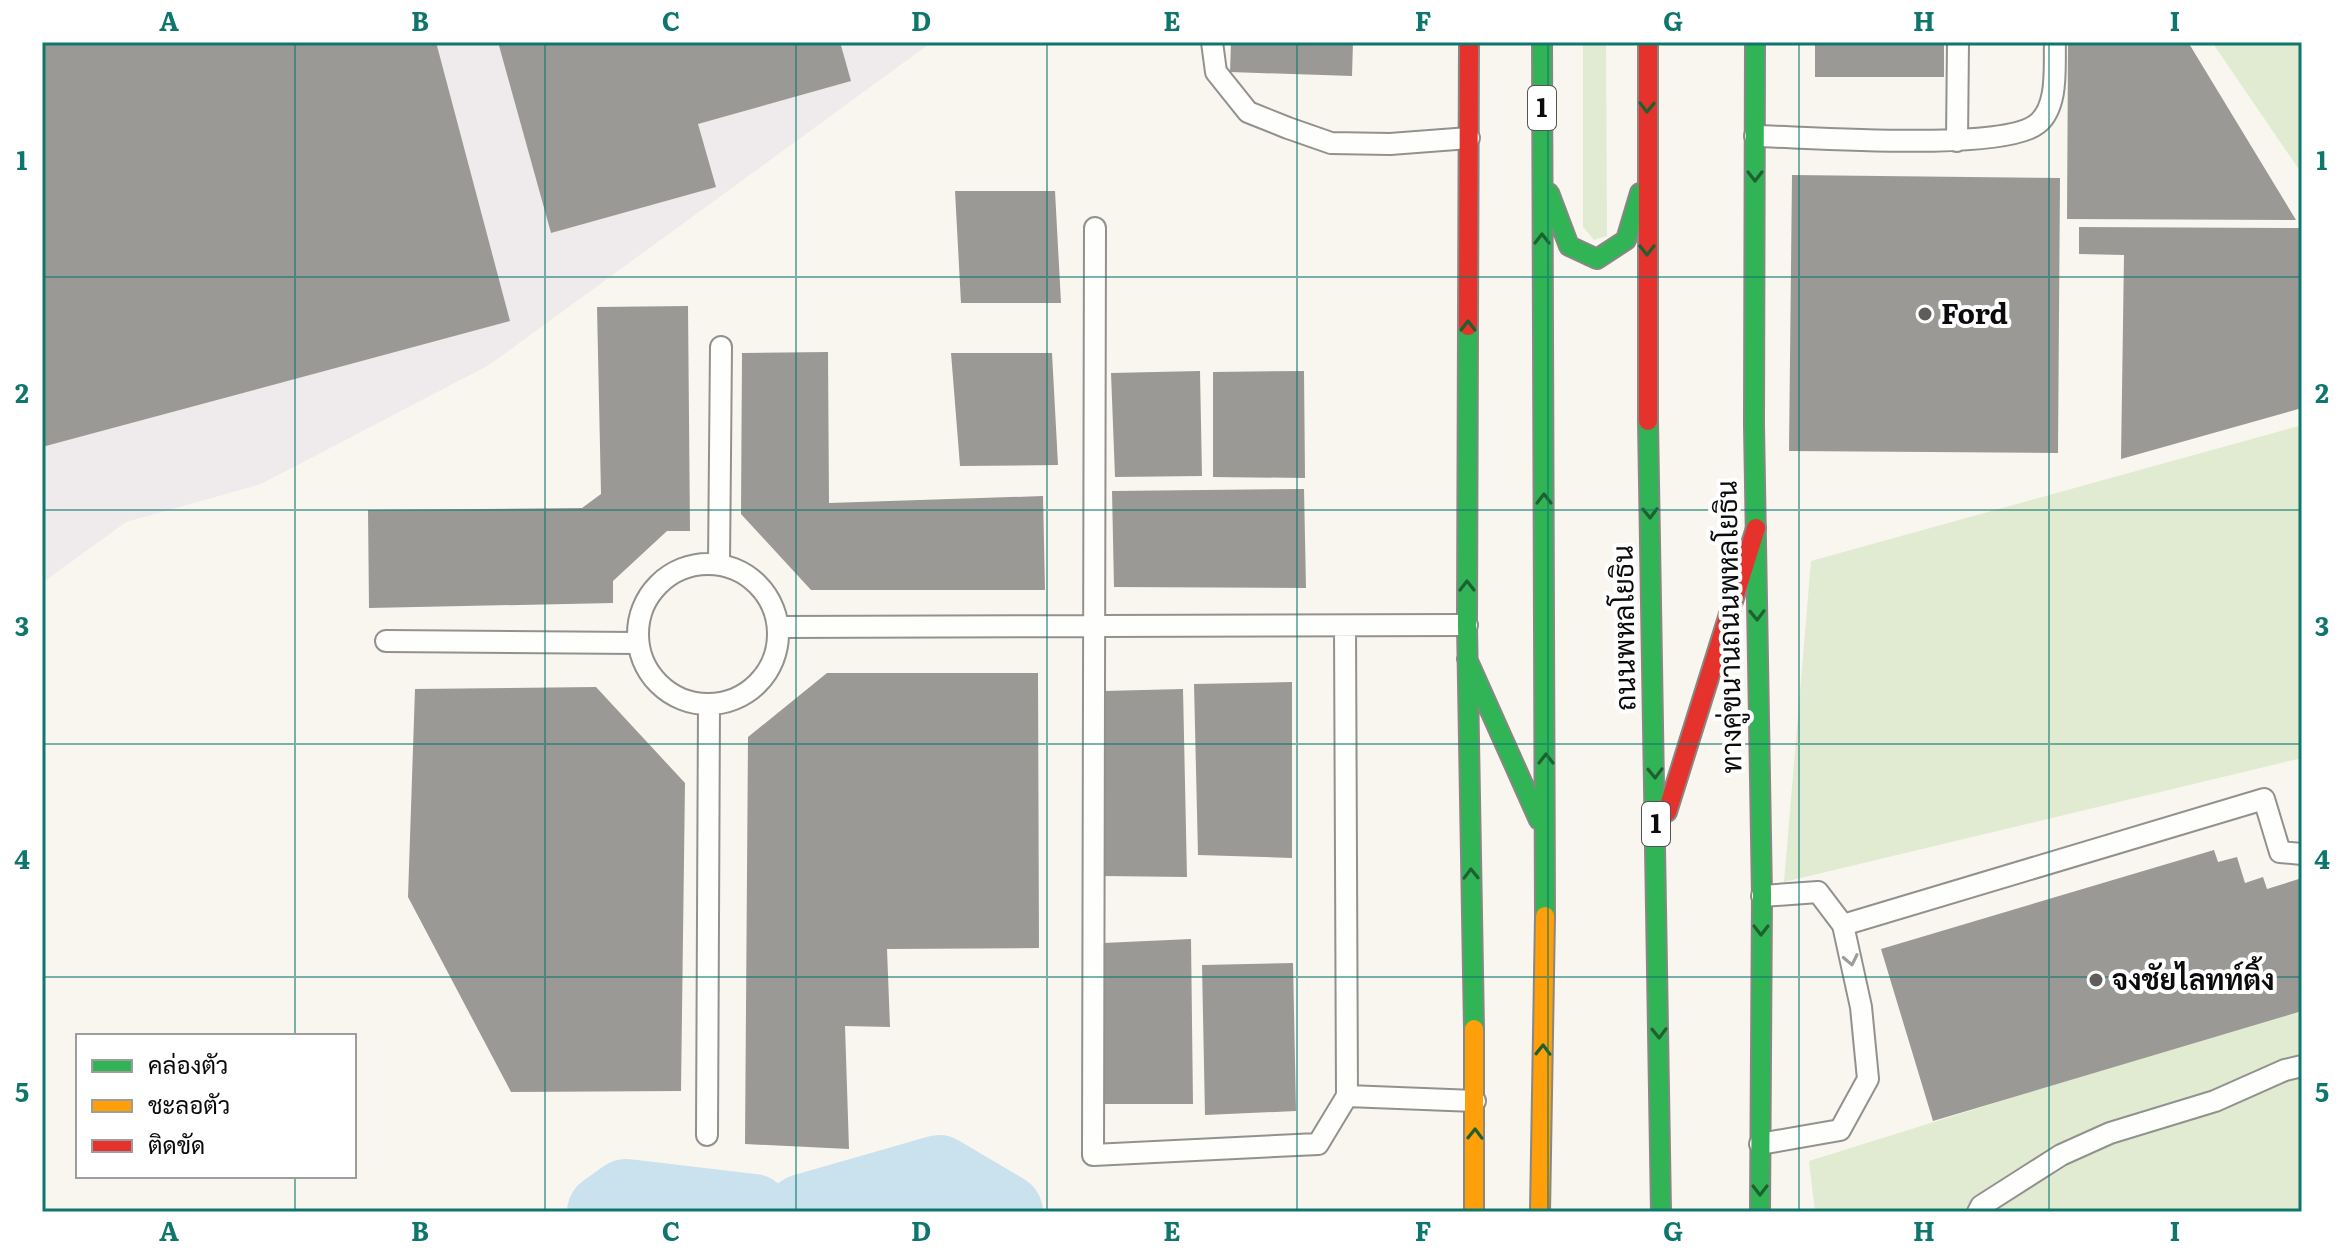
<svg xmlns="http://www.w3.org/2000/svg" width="2344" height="1254" font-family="Literata,Sarabun,serif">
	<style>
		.industrial { fill: #efeaec }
		.green { fill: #e1ebd2 }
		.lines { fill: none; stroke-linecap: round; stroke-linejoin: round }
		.river { stroke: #cae1ee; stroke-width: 76 }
		.building { fill: #9b9995 }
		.lane-casing { stroke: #92918e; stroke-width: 24 }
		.fast-casing { stroke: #888784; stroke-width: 22 }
		.slow-casing { stroke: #888784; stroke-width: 22 }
		.jam-casing { stroke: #888784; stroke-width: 22 }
		.lane { stroke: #fefefd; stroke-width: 20 }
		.fast { stroke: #30b455; stroke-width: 18 }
		.slow { stroke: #ff9f0a; stroke-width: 18 }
		.jam { stroke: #e5322d; stroke-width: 18 }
		.oneway { stroke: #1e6030 }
		.oneway2 { stroke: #9d9d9c }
		.grid { fill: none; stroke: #0f766e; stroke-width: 2; stroke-opacity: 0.55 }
		.poi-dot { fill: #5e5d5b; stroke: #fff; stroke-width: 3 }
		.labels { text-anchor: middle; stroke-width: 8; stroke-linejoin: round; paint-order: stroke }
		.shield { fill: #fff; stroke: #545454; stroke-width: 2 }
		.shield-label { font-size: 26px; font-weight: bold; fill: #0b0b0b }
		.poi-label { font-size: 28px; font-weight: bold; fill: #0b0b0b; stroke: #fff; text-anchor: start }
		.street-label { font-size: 28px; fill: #0b0b0b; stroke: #fff }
		.neatline { fill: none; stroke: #0f766e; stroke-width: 3 }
		.grid-label { font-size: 26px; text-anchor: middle; font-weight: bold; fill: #0f766e }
	</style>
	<rect width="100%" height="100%" fill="#f8f6ef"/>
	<!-- industrial -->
	<path class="industrial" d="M42 42H932L489 365 261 484 126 522 42 583Z"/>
	<!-- green -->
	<path class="green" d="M1583 42H1606L1607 236 1594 240 1583 227Z
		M2212 42H2302V174Z
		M2302 425V758L1784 882 1811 561Z
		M2302 1007V1212H1815L1809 1161Z"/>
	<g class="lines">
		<!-- river -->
		<path class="river" d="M605 1212 626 1197 753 1212
			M803 1212 939 1173 1005 1212"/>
	</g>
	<!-- building -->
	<path class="building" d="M42 42H436L510 321 42 447Z
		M498 42H840L851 81 698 124 716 187 551 233Z
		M1231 42H1353L1352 76 1230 72Z
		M1815 42H1944V77H1815Z
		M2086 42H2188L2296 220 2067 219 2068 44Z
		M1792 175 2060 178 2058 453 1789 451Z
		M955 191H1055L1061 303H961Z
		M2079 227 2302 228V408L2121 459 2124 255 2079 254Z
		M688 306 690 531H667L613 581V603L369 608 368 510 582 508 601 494 597 307Z
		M828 352 829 503 1043 496 1045 590H811L741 514 742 353Z
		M951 353H1052L1058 465 960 466Z
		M1200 371 1202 476 1115 477 1111 373Z
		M1304 371 1305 478 1213 477V372Z
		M1304 489 1306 588 1114 587 1112 491Z
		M827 673H1038L1039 948 887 949 890 1027 845 1026 849 1149 745 1144 748 737Z
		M1292 682V858L1198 855 1194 684Z
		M596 687 685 783 681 1091 511 1092 408 897 415 689Z
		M1183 689 1187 877 1103 876 1104 691Z
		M2214 850 2218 862 2237 857 2245 883 2263 877 2267 889 2302 878V1011L1933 1121 1881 949Z
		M1191 939 1193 1104H1103V943Z
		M1293 963 1296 1111 1205 1115 1202 965Z"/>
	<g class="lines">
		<!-- lane casing -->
		<g class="lane-casing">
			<path id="lane" d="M1212 42 1216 72 1248 112 1288 128 1331 143 1390 144 1469 138
				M1755 136C1807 137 2002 152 2037 124 2059 107 2054 66 2055 42
				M1957 141 1958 42
				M1095 228 1093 1155 1318 1144 1347 1096 1345 626
				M638 634a70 70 0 1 1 140 0a70 70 0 1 1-140 0Z
				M719 564 721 347
				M779 627 1467 625
				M386 641 637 643
				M1843 925 2264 799 2280 852 2302 854
				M1347 1096 1475 1101
				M707 1135 709 704
				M1760 1144 1840 1130 1868 1079 1861 1007 1843 925 1818 892 1762 896
				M1978 1212 1981 1206 2061 1155 2110 1133 2215 1101 2285 1070 2302 1066"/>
		</g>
		<!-- fast casing -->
		<g class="fast-casing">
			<path id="fast" d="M1542 42 1545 916
				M1755 42 1754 425 1762 896 1760 1212
				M1549 193 1569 246 1597 259 1626 240 1640 193
				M1468 326 1467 625 1474 1029
				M1648 421 1661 1212
				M1467 659 1539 820"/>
		</g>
		<!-- slow casing -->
		<g class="slow-casing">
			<path id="slow" d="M1474 1029V1212
				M1540 1212 1545 916"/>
		</g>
		<!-- jam casing -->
		<g class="jam-casing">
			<path id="jam" d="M1648 42V421
				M1468 326 1469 42
				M1667 812 1756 528"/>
		</g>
		<!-- lane -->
		<use href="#lane" class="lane"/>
		<!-- fast -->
		<use href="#fast" class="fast"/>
		<!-- slow -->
		<use href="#slow" class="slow"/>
		<!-- jam -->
		<use href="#jam" class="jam"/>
	</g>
	<!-- one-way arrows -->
	<defs><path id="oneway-chevron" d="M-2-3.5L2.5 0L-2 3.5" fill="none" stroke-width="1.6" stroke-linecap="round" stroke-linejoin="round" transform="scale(2)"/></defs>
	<g class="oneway">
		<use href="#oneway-chevron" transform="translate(1647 107) rotate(91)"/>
		<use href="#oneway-chevron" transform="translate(1755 176) rotate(90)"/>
		<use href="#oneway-chevron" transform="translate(1542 239) rotate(-90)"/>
		<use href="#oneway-chevron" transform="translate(1647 250) rotate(90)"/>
		<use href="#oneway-chevron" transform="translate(1468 326) rotate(-90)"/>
		<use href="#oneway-chevron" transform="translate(1544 499) rotate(-90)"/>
		<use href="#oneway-chevron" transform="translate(1650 513) rotate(89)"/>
		<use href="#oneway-chevron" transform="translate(1467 586) rotate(-90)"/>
		<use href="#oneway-chevron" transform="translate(1757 615) rotate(89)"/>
		<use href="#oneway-chevron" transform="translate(1546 759) rotate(-90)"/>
		<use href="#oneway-chevron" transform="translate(1655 773) rotate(89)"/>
		<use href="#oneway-chevron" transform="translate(1471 874) rotate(-91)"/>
		<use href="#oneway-chevron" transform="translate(1761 930) rotate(90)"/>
		<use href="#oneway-chevron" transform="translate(1659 1033) rotate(89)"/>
		<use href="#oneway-chevron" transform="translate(1543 1050) rotate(-89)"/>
		<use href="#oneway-chevron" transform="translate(1475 1134) rotate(-89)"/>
		<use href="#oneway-chevron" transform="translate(1760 1190) rotate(90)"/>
	</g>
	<use class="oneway2" href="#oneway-chevron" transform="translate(1851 960) rotate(78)"/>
	<!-- grid -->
	<path class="grid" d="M295 42V1036M545 42V1212M796 42V1212M1047 42V1212M1297 42V1212M1548 42V1212M1799 42V1212M2049 42V1212M42 277H2302M42 510H2302M42 744H2302M42 977H2302M295 1176V1212"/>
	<!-- markers -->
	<g class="poi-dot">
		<circle cx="1925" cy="314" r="8"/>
		<circle cx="2096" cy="980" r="8"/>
	</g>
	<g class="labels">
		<!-- shield labels -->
		<g class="shield">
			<rect x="1528" y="86" width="28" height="44" rx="6"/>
			<rect x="1642" y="802" width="28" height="44" rx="6"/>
		</g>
		<g class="shield-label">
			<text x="1542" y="117">1</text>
			<text x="1656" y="833">1</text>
		</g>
		<!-- poi labels -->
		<g class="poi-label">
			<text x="1941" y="324">Ford</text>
			<text x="2112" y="990">จงชัยไลทท์ติ้ง</text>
		</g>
		<!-- street labels -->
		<g class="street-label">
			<text transform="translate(1729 627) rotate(-91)" y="10">ทางคู่ขนานถนนพหลโยธิน</text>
			<text transform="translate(1624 628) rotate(-91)" y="10">ถนนพหลโยธิน</text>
		</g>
	</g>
	<!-- border -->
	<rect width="2344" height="1254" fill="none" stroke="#ffffff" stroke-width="88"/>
	<!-- legend -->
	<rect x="76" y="1034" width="280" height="144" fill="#ffffff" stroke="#9d9d9d" stroke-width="2"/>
	<rect x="92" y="1060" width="40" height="12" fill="#30b455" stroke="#9d9d9d" stroke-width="2"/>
	<text x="148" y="1074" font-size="24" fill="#0b0b0b">คล่องตัว</text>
	<rect x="92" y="1100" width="40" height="12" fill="#ff9f0a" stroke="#9d9d9d" stroke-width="2"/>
	<text x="148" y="1114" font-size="24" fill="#0b0b0b">ชะลอตัว</text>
	<rect x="92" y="1140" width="40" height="12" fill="#e5322d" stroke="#9d9d9d" stroke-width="2"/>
	<text x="148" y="1154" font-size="24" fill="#0b0b0b">ติดขัด</text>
	<rect x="44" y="44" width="2256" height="1166" class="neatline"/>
	<g class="grid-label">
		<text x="169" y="31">A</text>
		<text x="420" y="31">B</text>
		<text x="671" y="31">C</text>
		<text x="921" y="31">D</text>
		<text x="1172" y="31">E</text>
		<text x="1423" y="31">F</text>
		<text x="1673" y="31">G</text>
		<text x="1924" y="31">H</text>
		<text x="2175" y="31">I</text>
		<text x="22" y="170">1</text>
		<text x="2322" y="170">1</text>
		<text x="22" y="403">2</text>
		<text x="2322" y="403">2</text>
		<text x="22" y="636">3</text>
		<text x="2322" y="636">3</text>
		<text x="22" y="869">4</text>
		<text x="2322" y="869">4</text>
		<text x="22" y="1102">5</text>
		<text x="2322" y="1102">5</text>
		<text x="169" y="1241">A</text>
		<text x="420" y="1241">B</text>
		<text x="671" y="1241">C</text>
		<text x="921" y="1241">D</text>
		<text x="1172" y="1241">E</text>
		<text x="1423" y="1241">F</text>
		<text x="1673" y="1241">G</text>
		<text x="1924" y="1241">H</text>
		<text x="2175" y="1241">I</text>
	</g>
</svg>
